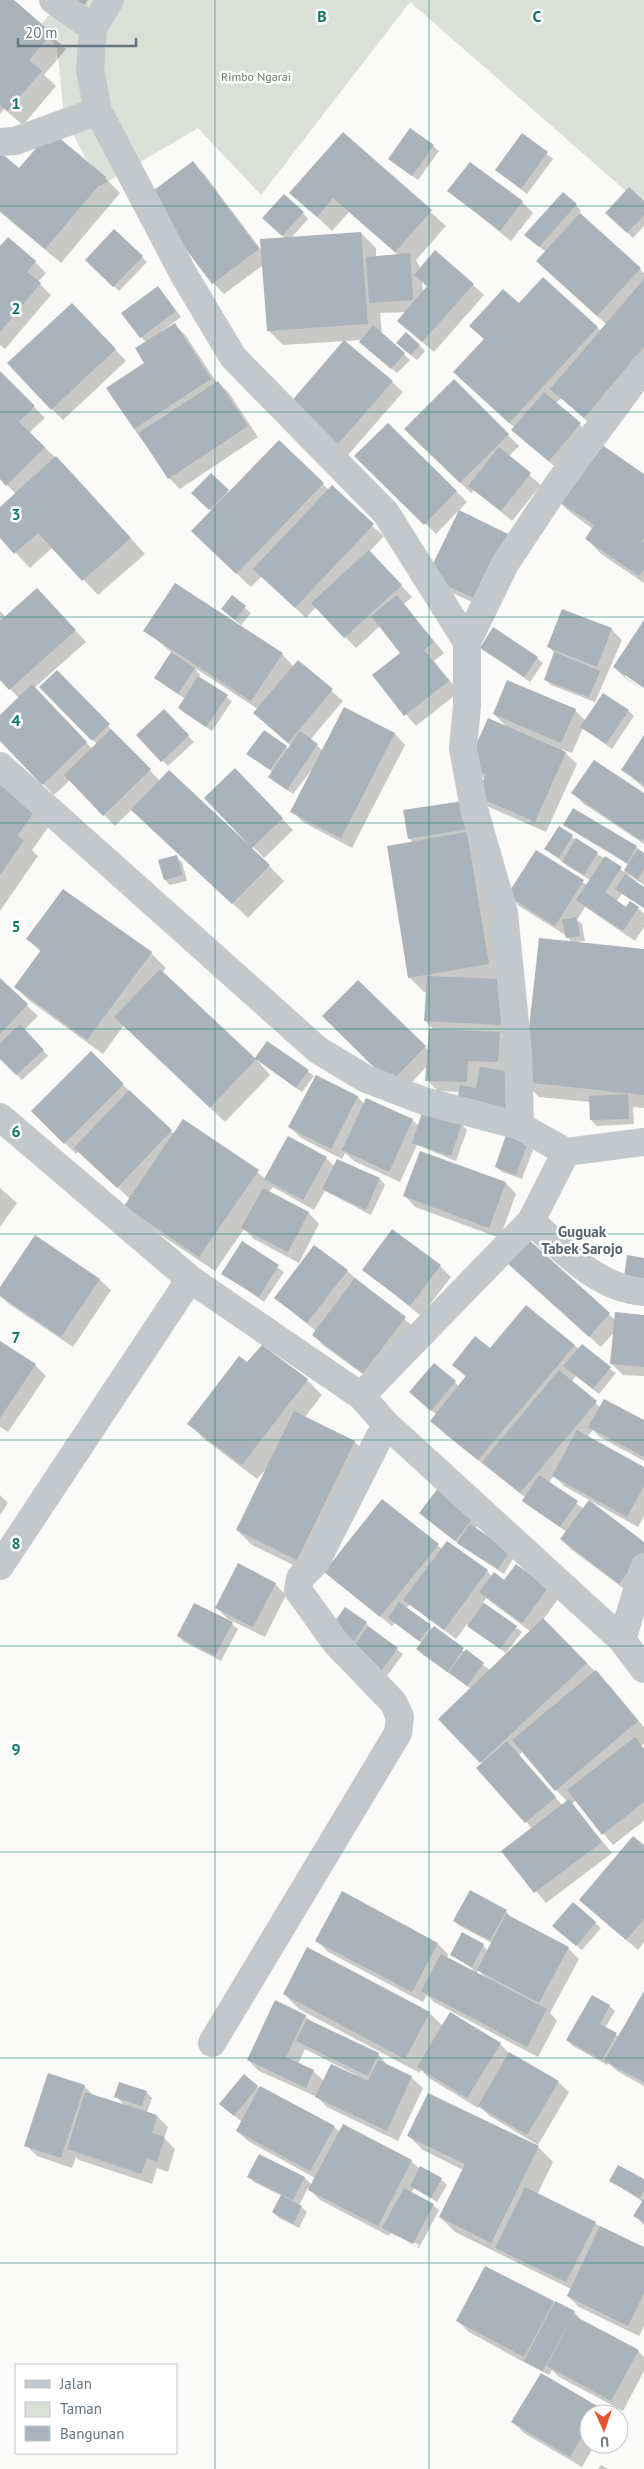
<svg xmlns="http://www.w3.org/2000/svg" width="644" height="2469" font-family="'PT Sans',sans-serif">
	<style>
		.green { fill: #dadfd7 }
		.shadow { fill: #0003; fill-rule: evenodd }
		.building { fill: #aab3b9 }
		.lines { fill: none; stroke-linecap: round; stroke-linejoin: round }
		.minor { stroke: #c3c8cc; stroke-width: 28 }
		.grid { fill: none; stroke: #0f766e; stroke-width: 1; stroke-opacity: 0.55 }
		.labels { text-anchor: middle; stroke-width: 5; stroke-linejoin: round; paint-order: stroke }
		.park-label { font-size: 12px; fill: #687a64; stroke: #fff }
		.quarter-label { font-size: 15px; font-weight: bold; fill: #57646e; stroke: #fff }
		.grid-label { font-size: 16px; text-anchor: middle; font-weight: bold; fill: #0f766e; stroke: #fff; stroke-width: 5; stroke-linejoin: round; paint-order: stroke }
	</style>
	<rect width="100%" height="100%" fill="#fafaf8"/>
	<!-- green -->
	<path class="green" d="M61 0H644V207L410 2 261 195 198 128 100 186 71 130 65 125 57 48 40 26Z"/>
	<!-- shadow -->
	<path class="shadow" d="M0 0H12L66 49 44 75 56 86 23 125 4 109 0 114Z
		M64 0H88L81 11Z
		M344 134 446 226 416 260 421 269 473 285 484 295 434 352 398 321 407 312 380 313 382 335 410 360 397 373 366 347 362 340 283 345 268 330 263 265 224 294 213 283 147 197 193 163 204 174 262 251 286 239 270 224 303 213 308 219 291 238 361 233 376 248V257L398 255 349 212 332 231 291 193ZM422 281 428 287 423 293Z
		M522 135 553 159 527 194 496 170Z
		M433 146 439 151 418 180 389 159Z
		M0 154 19 170 105 178 120 193 61 263 0 212Z
		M449 191 522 202 533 213 511 241Z
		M644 203V226L633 238 607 213Z
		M576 205 581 211 579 214 644 273V370L595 428 561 398 556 403 591 435 560 471 524 441 515 428 454 372 543 278 601 331 607 325 537 261 546 252 531 240Z
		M114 230 147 262 119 291 86 260Z
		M0 248 35 262 46 273 38 282 51 295 5 349 0 345Z
		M158 287 181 317 162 331 163 333 175 325 186 336 217 383 218 382 229 393 258 437 180 489 169 478 134 429 146 363 147 343 141 337Z
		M83 315 126 361 63 420 52 409Z
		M419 345 425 351 417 360 403 349Z
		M0 373 45 418 29 433 71 472 145 554 98 595 53 547 30 568 0 536V508L16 494 0 478Z
		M454 381 519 446 508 457 541 485 512 521 474 490 471 493 406 429Z
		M392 382 403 392 348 455 302 414Z
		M388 424 467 502 436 534 356 456Z
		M279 442 329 490 384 536 369 552 412 597 404 604 444 653 434 661 459 692 416 726 374 676 402 653 380 626 356 648 316 607 306 618 262 576 251 587 207 546 212 511 193 493 211 475 229 493Z
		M644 475V583L601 554 587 539 593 529 571 513 556 499Z
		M460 512 490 611 440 587Z
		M232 597 251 613 241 625 228 614Z
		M47 600 86 642 34 688 92 749 97 744 41 687 57 672 160 781 269 866 284 881 248 918 132 809 115 826 70 780 54 795 0 740V717L19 698 0 678V611L6 617Z
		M644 622V686L625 674V677L644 690 625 678 614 667Z
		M611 629 622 640 595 702 551 685 545 679 555 653 549 647Z
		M145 630 282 654 294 667 298 662 343 701 310 740 323 751 344 709 395 734 405 745 352 848 303 822 292 811 317 763 293 794 275 782 270 777 273 772 248 754 286 747 289 750 291 746 255 713 258 709 195 668 200 675 198 678 232 701 212 731 185 713 179 708 185 699 155 678 172 653Z
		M481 647 537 658 543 663 530 682Z
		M575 710 586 721 629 711 634 716 612 749 583 728 572 753 561 749 577 764 546 832 489 807 478 796 485 779 468 765 508 728 494 714Z
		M164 711 194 742 168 766 138 736Z
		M644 737V788L622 769Z
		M235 770 293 830 264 858 206 798Z
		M0 783 52 822 32 850 38 856 0 911Z
		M573 793 644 795V844L584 804Z
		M463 802 482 849 511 1036 501 1035 510 1045 522 1084 460 1092 438 1091 427 1080V1066L402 1093 358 982 428 1050 435 1031 425 1021 427 992H424L409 977 414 843 409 838Z
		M574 810 636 847 644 854V885L626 873 644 889V908L622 894 616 902 626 909 638 908 644 914V927L635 941 585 907 577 920 582 924 585 941 576 942 644 951V1108L633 1107 634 1124 597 1126 591 1120V1102L539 1097 524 1082 572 943 567 936 519 906 509 895 536 851 587 885 590 880 569 867 546 849 559 828 624 872 629 865 565 825Z
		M176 857 182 862 187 881 170 885 165 880Z
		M28 939 151 953 166 968 162 973 255 1060 268 1042 314 1076 302 1092 257 1060 270 1075 225 1122 124 1025 103 1054 30 1001 15 987 41 952Z
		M0 980 38 1016 24 1030 48 1056 22 1080 0 1057Z
		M316 1076 358 1097 364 1104 412 1120 419 1126 461 1124 467 1130 456 1161 417 1145 400 1182 354 1161 345 1153 342 1159 301 1138 290 1127Z
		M123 1085 174 1134 184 1121 265 1178 326 1158 334 1166 337 1160 380 1179 385 1185 371 1215 325 1191 314 1210 273 1187 269 1192 309 1213 319 1224 299 1263 254 1239 244 1229 215 1271 140 1221 125 1206 130 1199 79 1151 76 1154 32 1111Z
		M527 1144 533 1150 522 1179 502 1172 496 1167Z
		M421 1152 506 1183 516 1194 500 1238 415 1207 405 1196Z
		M0 1188 17 1203 0 1227Z
		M35 1237 100 1280 111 1290 73 1347 9 1304 0 1295V1290Z
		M528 1240 615 1320 644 1316V1376L623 1375 612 1364 615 1331 601 1347 519 1273Z
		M242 1243 284 1272 264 1302 223 1273Z
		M440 1266 451 1277 421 1316 363 1269Z
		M347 1271 416 1329 375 1383 324 1346 313 1335 316 1331 275 1298Z
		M0 1342 35 1365 46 1376 8 1432 0 1427Z
		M574 1345 616 1373 599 1394 576 1376 571 1382 600 1407 644 1422V1461L600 1437 593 1430 587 1437 644 1468V1516L638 1527 564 1486 554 1476 548 1483 584 1509 644 1544V1577L631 1594 572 1550 561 1539 567 1532 529 1506 524 1501 526 1498 446 1435 432 1421 437 1415 416 1398 434 1365 460 1387 467 1378 454 1365 490 1350Z
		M248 1364 307 1380 322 1395 305 1417 355 1442 370 1457 312 1574 252 1545 237 1530 268 1467 257 1479 203 1438 189 1423Z
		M0 1495 8 1503 0 1515Z
		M382 1501 442 1549 487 1571 492 1577 504 1582 547 1588 558 1599 543 1620 610 1686 644 1727V1744L641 1746 644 1748V1821L613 1845 576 1800 572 1804 612 1853 546 1903 503 1851 532 1829 483 1764 439 1719 471 1689 423 1655 418 1649 422 1643 395 1623 392 1626 326 1572ZM486 1598 531 1632 490 1670 406 1609 410 1604 456 1639 467 1624 506 1653 522 1632 483 1603ZM523 1751 556 1790 568 1802 563 1806 519 1755Z
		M426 1518 483 1519 475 1529 514 1557 504 1574 464 1548Z
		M275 1584 286 1595 265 1637 228 1619 216 1607Z
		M231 1623 238 1629 221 1661 184 1642 179 1636Z
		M366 1623 371 1630 403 1654 387 1676 336 1635Z
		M644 1846V1942L638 1950 580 1900Z
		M573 1904 601 1928 582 1950 560 1932Z
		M506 1911 511 1918 568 1948 579 1959 550 2013 557 2021 538 2057 434 2002 427 1995 423 2002 328 1952 317 1941 438 1944 448 1954 447 1958 471 1971 473 1969 452 1955 483 1945 488 1951 492 1943 460 1926 454 1921ZM478 1970 486 1978 477 1974Z
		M644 1993V2086L617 2071 608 2063 607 2065 573 2046 567 2040 609 2006 615 2011 605 2028 619 2037Z
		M284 1994 429 2013 443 2026 500 2044 509 2053 558 2082 569 2092 538 2145 490 2116 479 2106 478 2108 429 2078 421 2070 420 2073 299 2009Z
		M305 2016 312 2022 378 2054 388 2066 412 2078 423 2088 398 2141 327 2107 317 2097 259 2071 248 2060ZM305 2049 356 2075 355 2077 324 2081 313 2071 298 2064Z
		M244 2076 260 2089 334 2127 340 2132 411 2161 420 2169 441 2179 447 2185 437 2202 414 2188 411 2193 433 2205 439 2210 419 2248 390 2233 389 2236 320 2200 308 2188 299 2205 307 2212 299 2228 279 2218 273 2212 282 2196 254 2182 249 2176 305 2178 312 2185 315 2178 248 2141 237 2131 242 2122 226 2109ZM391 2230 419 2245 418 2248 391 2233Z
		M84 2086 94 2096 125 2106 116 2096 146 2092 152 2098 147 2112 157 2116 168 2127 164 2138 175 2149 168 2172 157 2168 152 2184 79 2160 76 2157 72 2168 37 2156 26 2145Z
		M408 2135 538 2147 553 2162 537 2195 644 2248V2326L639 2336 579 2307 568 2296 571 2289 455 2232 440 2217 463 2170 423 2150Z
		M611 2181H644V2225L635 2216 643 2202Z
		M553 2302 574 2312 579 2317 578 2319 638 2351 644 2357V2371L623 2411 559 2377 552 2370 549 2375 531 2366 469 2332 458 2321Z
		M599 2408 605 2414H589V2444H595L582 2467 524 2433 513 2422Z
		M601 2465 608 2469H598Z"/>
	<!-- building -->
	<path class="building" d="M0 0H14L52 33 29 60 42 71 7 111 0 105Z
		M410 128 434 145 412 176 388 159Z
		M51 131 106 177 45 249 0 211V152L19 168Z
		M343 132 432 210 395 252 333 198 317 217 289 193Z
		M522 133 548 152 521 189 495 170Z
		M193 161 259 249 212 284 146 196Z
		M470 162 523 201 500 231 447 191Z
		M629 187 644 201V215L627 233 605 213Z
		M563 192 577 204 539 247 524 235Z
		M284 194 304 212 282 236 262 218Z
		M580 213 641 268 597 316 536 261Z
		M114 229 143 256 113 287 85 260Z
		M361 232 368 324 267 331 260 239Z
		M8 237 36 261 27 272 41 283 0 332V246Z
		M435 250 474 284 422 342 397 321 427 286 414 275Z
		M410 253 413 300 369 303 366 257Z
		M543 277 598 327 509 423 453 372 484 339 469 326 503 289 519 303Z
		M644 279V347L584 418 550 389Z
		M158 286 176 311 140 338 121 313Z
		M72 303 116 349 51 410 7 363Z
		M175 323 211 379 134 429 106 388 144 363 135 348Z
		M373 325 405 353 391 369 359 342Z
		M406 332 420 345 411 355 396 343Z
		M344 340 393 381 337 445 289 404Z
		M0 371 35 406 19 422 45 447 6 486 0 479Z
		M454 379 509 434 460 483 404 429Z
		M218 381 248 426 168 479 138 433Z
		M544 392 581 423 549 461 511 430Z
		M388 423 457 491 424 525 354 456Z
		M279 440 324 483 236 574 191 531Z
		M595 440 644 474V538L642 541 644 543V569L639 576 585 539 594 525 555 499Z
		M499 447 531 473 501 511 468 486Z
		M56 456 131 538 82 581 38 533 14 554 0 538V507Z
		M211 473 229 490 209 510 191 493Z
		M332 485 374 524 295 608 253 569Z
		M459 510 510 535 479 601 427 576Z
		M369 550 402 585 344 638 311 603Z
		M175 583 283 653 251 701 143 631Z
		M37 588 76 630 9 690 0 680V621Z
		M232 595 246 606 235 620 221 609Z
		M397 595 434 642 424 650 449 681 404 716 372 675 400 653 371 616Z
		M562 609 612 628 597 667 547 647Z
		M644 620V688L613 667Z
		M493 627 538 657 524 677 480 648Z
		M171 652 195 668 178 694 154 678Z
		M554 652 600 671 589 697 544 680Z
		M298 660 333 689 288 743 253 713Z
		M57 670 110 724 92 741 39 687Z
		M198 676 228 695 206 727 178 708Z
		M507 680 576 709 561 743 493 714Z
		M32 684 87 742 42 785 0 741V715Z
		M603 693 629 710 606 744 580 727Z
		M344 707 395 733 341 838 290 812Z
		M164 709 189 735 161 762 136 735Z
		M488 718 566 752 535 822 476 796 486 774 467 765Z
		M111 729 151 769 103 816 64 775Z
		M264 730 287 746 270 770 246 754Z
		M300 731 318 744 287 790 268 777Z
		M644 735V785L621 770Z
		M594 760 644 793V838L642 841 571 793Z
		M235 768 283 818 252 848 270 865 232 904 131 810 169 770 248 844 204 798Z
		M0 781 38 807 17 836 24 840 0 875Z
		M463 801 468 829 408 839 403 810Z
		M573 808 637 846 627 863 563 825Z
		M559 826 573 835 559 858 544 849Z
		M467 832 489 964 408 978 387 846Z
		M576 838 598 852 584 875 562 862Z
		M638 849 644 853V869L638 879 624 870Z
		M536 850 584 880 555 926 507 895Z
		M177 855 183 875 164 880 158 860Z
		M605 856 622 867 605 892 626 907 630 901 639 907 623 931 576 900Z
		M625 874 644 887V908L615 889Z
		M63 889 152 952 87 1040 14 987 41 950 26 939Z
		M576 917 580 936 566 938 562 920Z
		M539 938 644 949V1095L523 1082Z
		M160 969 255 1058 267 1041 309 1070 296 1088 256 1059 210 1108 114 1017Z
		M427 976 503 979 501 1025 424 1021Z
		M0 978 28 1004 0 1034Z
		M358 980 426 1046 390 1083 322 1016Z
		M20 1024 44 1050 16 1075 0 1059V1043Z
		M429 1029 500 1032 498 1062 468 1061 467 1082 425 1081Z
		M91 1051 124 1084 64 1144 31 1111Z
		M480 1067 512 1072 511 1118 456 1107 460 1085 476 1088Z
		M316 1075 358 1096 331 1149 288 1127Z
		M129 1090 172 1130 117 1188 74 1148Z
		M628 1094 629 1119 590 1120 589 1096Z
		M366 1098 413 1119 389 1172 342 1150Z
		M423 1110 462 1123 451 1156 412 1143Z
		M183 1119 259 1170 199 1257 124 1206Z
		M506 1135 528 1143 516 1175 495 1167Z
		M288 1136 327 1157 303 1200 264 1179Z
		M420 1151 506 1182 489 1228 403 1196Z
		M337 1159 380 1178 366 1210 322 1189Z
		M263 1188 309 1212 288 1252 241 1228Z
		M392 1229 441 1265 410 1306 362 1270Z
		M35 1235 100 1279 61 1337 0 1296V1287Z
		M528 1239 610 1313 589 1337 506 1262Z
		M242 1241 279 1265 259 1297 221 1274Z
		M314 1245 348 1270 307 1323 274 1298Z
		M627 1255 644 1258V1280L624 1277Z
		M355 1278 406 1317 363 1373 312 1335Z
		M526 1305 575 1345 478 1460 430 1421 466 1376 452 1365 475 1336 490 1348Z
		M615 1312 644 1315V1367L610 1364Z
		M0 1341 36 1364 0 1418Z
		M582 1344 611 1367 593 1389 563 1366Z
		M262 1345 308 1379 242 1465 187 1424 239 1356 247 1362Z
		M434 1363 456 1381 431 1411 409 1392Z
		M559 1370 597 1401 520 1493 482 1462Z
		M604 1399 644 1420V1457L588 1427Z
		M294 1411 355 1441 297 1560 236 1530Z
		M577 1430 644 1467V1486L627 1517 552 1476Z
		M539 1475 578 1501 560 1527 522 1501Z
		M442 1483 478 1512 455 1541 419 1513Z
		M382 1499 439 1544 380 1617 324 1572Z
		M589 1500 644 1542V1552L619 1584 560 1539Z
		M470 1524 510 1551 498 1569 457 1543Z
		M447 1541 488 1570 444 1630 403 1600Z
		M238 1563 276 1583 253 1627 215 1608Z
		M516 1564 548 1588 522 1623 479 1592 494 1572 504 1580Z
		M399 1602 431 1625 419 1641 388 1618Z
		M194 1603 233 1622 215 1656 177 1636Z
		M484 1603 517 1626 500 1649 467 1626Z
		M345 1607 367 1622 352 1644 329 1630Z
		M543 1618 587 1663 480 1763 438 1719Z
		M368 1626 398 1648 381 1671 351 1650Z
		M434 1626 464 1648 448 1672 416 1649Z
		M466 1649 484 1663 467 1686 449 1672Z
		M596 1670 638 1721 555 1791 512 1740Z
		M635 1737 644 1749V1802L602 1835 567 1790Z
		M507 1741 556 1797 525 1823 476 1768Z
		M569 1799 602 1842 534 1893 501 1851Z
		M633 1836 644 1845V1919L626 1940 579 1900Z
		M470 1890 507 1910 490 1940 453 1921Z
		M342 1891 438 1943 412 1992 315 1941Z
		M573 1902 596 1922 576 1946 552 1926Z
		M506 1914 569 1947 539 2003 477 1970Z
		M462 1932 484 1944 472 1967 450 1955Z
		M307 1947 430 2012 405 2059 283 1994Z
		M441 1954 547 2009 527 2047 421 1991Z
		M644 1991V2082L604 2061Z
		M592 1995 610 2005 600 2024 617 2033 602 2060 566 2040Z
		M275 2000 306 2015 286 2057 314 2070 306 2088 247 2060Z
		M450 2012 501 2043 467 2098 417 2067Z
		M307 2019 379 2053 368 2076 296 2041Z
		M509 2052 559 2081 527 2135 478 2106Z
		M378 2060 412 2076 387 2131 315 2097 331 2064 368 2081Z
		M48 2073 85 2085 61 2158 24 2146Z
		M244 2074 258 2086 234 2116 219 2104Z
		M119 2082 147 2091 142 2106 114 2097Z
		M260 2086 335 2126 310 2171 236 2131Z
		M85 2092 157 2115 152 2133 165 2137 157 2162 147 2158 141 2174 67 2149Z
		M428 2093 539 2146 491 2243 439 2217 465 2164 407 2136Z
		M343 2124 412 2160 378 2226 308 2190Z
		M259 2154 305 2177 293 2200 247 2177Z
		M618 2165 644 2179V2191L640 2198 609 2181Z
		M420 2166 442 2178 431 2198 410 2186Z
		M525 2187 596 2222 566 2282 495 2248Z
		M404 2188 434 2204 413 2244 382 2228Z
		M281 2195 302 2206 293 2224 272 2212Z
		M644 2198V2222L633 2216Z
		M600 2226 644 2247V2293L628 2326 567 2296Z
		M485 2266 554 2301 524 2357 456 2321Z
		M555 2301 575 2311 543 2371 524 2361Z
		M573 2315 639 2350 611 2401 547 2366Z
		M541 2373 599 2407 595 2414H589V2425L570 2457 511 2422Z"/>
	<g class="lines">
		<!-- minor -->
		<path class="minor" d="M53 0 93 28
			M110 0 93 28 90 70 98 111 184 275 233 357 386 513 467 642
			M0 142 15 141 98 111
			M0 766 318 1050 366 1079 424 1101 520 1126
			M0 1117 190 1279 361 1396 386 1424 622 1640 644 1669
			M566 1152 644 1142
			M531 1221C564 1250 597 1289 644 1292
			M361 1396 531 1221 566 1152 520 1126 518 1052 504 913 474 809 463 748 467 706V642L505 564 558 484 644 367
			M0 1566 190 1279
			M622 1640 644 1567
			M212 2043 398 1733 400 1717 393 1702 336 1643 298 1590 300 1578 316 1562 386 1424"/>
	</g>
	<!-- grid -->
	<path class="grid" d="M215 0V2469M429 0V2469M0 206H644M0 412H644M0 617H644M0 823H644M0 1029H644M0 1234H644M0 1440H644M0 1646H644M0 1852H644M0 2058H644M0 2263H644"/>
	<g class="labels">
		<!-- park labels -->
		<g class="park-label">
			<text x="256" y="81">Rimbo Ngarai</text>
		</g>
		<!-- quarter labels -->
		<g class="quarter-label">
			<text x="582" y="1237">Guguak<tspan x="582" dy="17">Tabek Sarojo</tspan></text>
		</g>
	</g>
	<g class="grid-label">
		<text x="322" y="22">B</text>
		<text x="537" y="22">C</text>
		<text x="16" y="109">1</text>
		<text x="16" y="314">2</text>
		<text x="16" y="520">3</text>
		<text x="16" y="726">4</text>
		<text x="16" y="932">5</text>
		<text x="16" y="1137">6</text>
		<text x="16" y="1343">7</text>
		<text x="16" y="1549">8</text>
		<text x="16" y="1755">9</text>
	</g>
	<!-- legend -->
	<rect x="15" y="2364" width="162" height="90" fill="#ffffff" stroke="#c1c8cd"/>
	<rect x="25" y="2380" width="25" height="8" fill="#c3c8cc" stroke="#c1c8cd"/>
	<text x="60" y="2389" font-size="15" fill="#657683">Jalan</text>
	<rect x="25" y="2402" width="25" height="15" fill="#dadfd7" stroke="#c1c8cd"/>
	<text x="60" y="2414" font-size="15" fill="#657683">Taman</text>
	<rect x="25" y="2426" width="25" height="15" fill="#aab3b9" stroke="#c1c8cd"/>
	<text x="60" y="2439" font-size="15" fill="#657683">Bangunan</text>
	<!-- north arrow -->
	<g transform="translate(604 2429) rotate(177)"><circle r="24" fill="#ffffff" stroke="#c1c8cd"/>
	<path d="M0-4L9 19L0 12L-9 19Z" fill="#e4572e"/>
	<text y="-8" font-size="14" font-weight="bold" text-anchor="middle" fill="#657683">U</text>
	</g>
	<!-- scale -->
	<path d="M18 38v8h118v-8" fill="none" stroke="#657683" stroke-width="2.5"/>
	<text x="25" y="38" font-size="15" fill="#657683" stroke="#ffffff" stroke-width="4" paint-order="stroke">20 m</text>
</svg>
